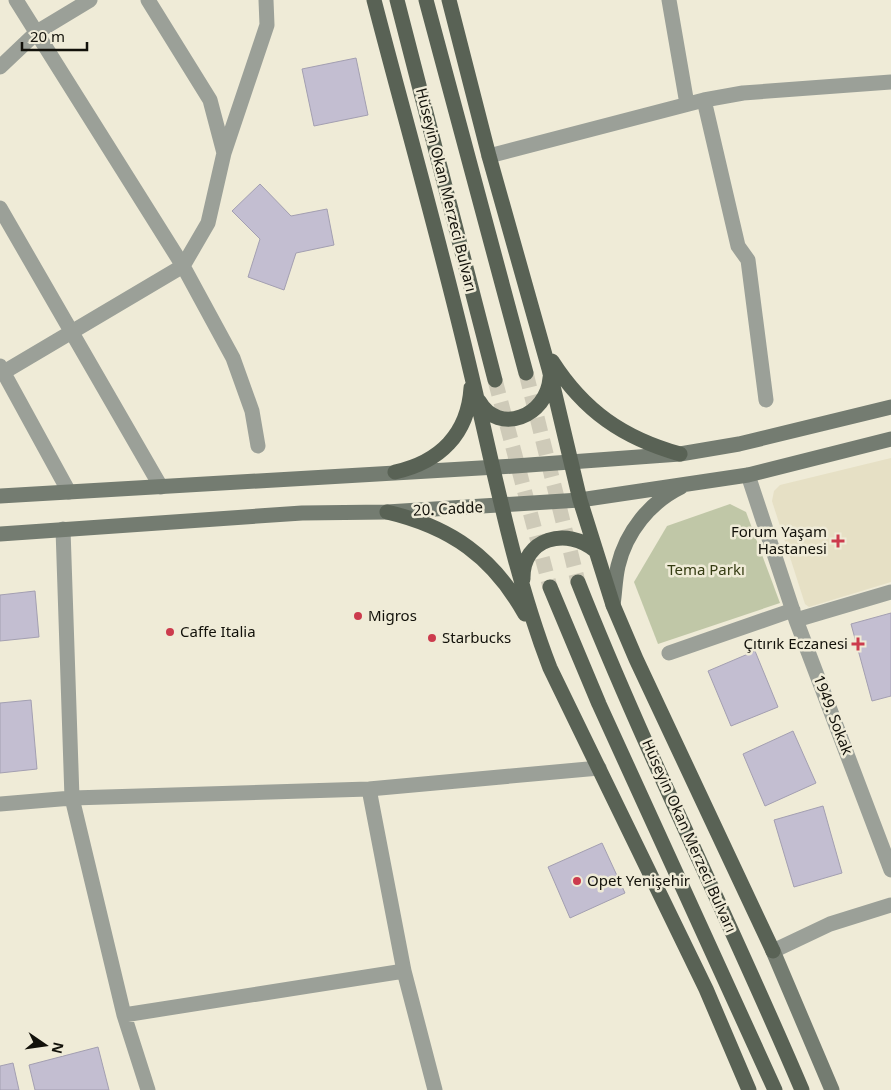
<svg xmlns="http://www.w3.org/2000/svg" width="891" height="1090" font-family="'Noto Sans',sans-serif">
	<style>
		.built { fill: #e6e0c5 }
		.park { fill: #c0c7a7 }
		.building { fill: #c3bed1; stroke: #a39fb1 }
		.lines { fill: none; stroke-linecap: round; stroke-linejoin: round }
		.primary-tunnel { stroke: #cecab8; stroke-width: 15; stroke-dasharray: 15 8; stroke-linecap: butt }
		.street { stroke: #9ba098; stroke-width: 15 }
		.secondary { stroke: #747c71; stroke-width: 15 }
		.primary { stroke: #596255; stroke-width: 15 }
		.poi-dot { fill: #cc3b4d; stroke: #efebd7; stroke-width: 2 }
		.labels { text-anchor: middle; stroke-width: 5; stroke-linejoin: round; paint-order: stroke }
		.street-label { font-size: 15px; fill: #12110a; stroke: #efebd7 }
		.poi-label { font-size: 15px; fill: #12110a; stroke: #efebd7; text-anchor: start }
		.park-label { font-size: 15px; fill: #353c13; stroke: #efebd7 }
	</style>
	<rect width="100%" height="100%" fill="#efebd7"/>
	<!-- built -->
	<path class="built" d="M891 458V582L809 607 805 604 772 501 774 491 780 485Z"/>
	<!-- park -->
	<path class="park" d="M730 504 746 512 780 603 658 644 634 582 667 526Z"/>
	<!-- building -->
	<path class="building" d="M356 58 368 115 314 126 302 69Z
		M260 184 291 216 327 209 334 245 296 253 284 290 248 277 260 239 232 211Z
		M35 591 39 637 0 641V595Z
		M891 613V696L872 701 851 624Z
		M755 651 778 707 731 726 708 671Z
		M31 700 37 769 0 773V703Z
		M793 731 816 783 765 806 743 754Z
		M823 806 842 873 794 887 774 820Z
		M602 843 625 893 570 918 548 867Z
		M98 1047 109 1090H35L29 1065Z
		M13 1063 19 1090H0V1066Z"/>
	<g class="lines">
		<!-- primary-tunnel -->
		<path class="primary-tunnel" d="M526 373 578 582
			M495 380 550 587"/>
		<!-- street -->
		<path class="street" d="M16 0 183 266 233 358 252 411 258 446
			M669 0 687 104
			M0 67 37 32 90 0
			M704 100 738 246 748 260 766 400
			M224 153 267 25 266 0
			M489 156 704 100 743 93 891 82
			M0 208 161 487
			M0 366 69 492
			M4 372 183 266 208 223 224 153 210 100 148 0
			M748 475 796 620 891 870
			M63 529 72 798 124 1015 148 1090
			M796 620 891 592
			M669 653 793 610
			M369 789 404 971 435 1090
			M0 804 72 798 369 789 599 768
			M773 951 830 924 891 905
			M124 1015 404 971"/>
		<!-- secondary -->
		<path class="secondary" d="M0 496 515 466 680 454 739 444 891 407
			M0 534 302 513 387 512 580 500 748 475 891 439
			M613 605C615 592 615 579 618 566 626 532 650 502 681 487
			M773 951 832 1090"/>
		<!-- primary -->
		<path class="primary" d="M374 0C406 123 441 245 470 369 494 469 513 572 550 668L706 989 749 1090
			M397 0 495 380
			M426 0 526 373
			M449 0 489 156 549 369 580 500 613 605 636 659 773 951
			M552 361C584 411 623 438 680 454
			M479 401C499 436 547 416 550 378
			M395 472C440 462 468 434 471 388
			M387 512C451 527 493 557 525 614
			M523 579C522 538 567 526 596 551
			M578 582C646 754 730 920 802 1090
			M550 587 599 704 775 1090"/>
	</g>
	<!-- markers -->
	<g class="poi-dot">
		<path d="M835.5 533.5h5v5h5v5h-5v5h-5v-5h-5v-5h5z"/>
		<circle cx="358" cy="616" r="5"/>
		<circle cx="170" cy="632" r="5"/>
		<circle cx="432" cy="638" r="5"/>
		<path d="M855.5 636.5h5v5h5v5h-5v5h-5v-5h-5v-5h5z"/>
		<circle cx="577" cy="881" r="5"/>
	</g>
	<g class="labels">
		<!-- street labels -->
		<g class="street-label">
			<text transform="translate(446 190) rotate(76)" y="5">Hüseyin Okan Merzeci Bulvarı</text>
			<text transform="translate(448 509) rotate(-3)" y="5">20. Cadde</text>
			<text transform="translate(833 715) rotate(69)" y="5">1949. Sokak</text>
			<text transform="translate(689 836) rotate(66)" y="5">Hüseyin Okan Merzeci Bulvarı</text>
		</g>
		<!-- poi labels -->
		<g class="poi-label">
			<text x="827" y="537" text-anchor="end">Forum Yaşam<tspan x="827" dy="17">Hastanesi</tspan></text>
			<text x="368" y="621">Migros</text>
			<text x="180" y="637">Caffe Italia</text>
			<text x="442" y="643">Starbucks</text>
			<text x="848" y="649" text-anchor="end">Çıtırık Eczanesi</text>
			<text x="587" y="886">Opet Yenişehir</text>
		</g>
		<!-- park labels -->
		<g class="park-label">
			<text x="706" y="575">Tema Parkı</text>
		</g>
	</g>
	<!-- north arrow -->
	<g transform="translate(45 1045) rotate(103)" stroke="#efebd7" stroke-width="4" paint-order="stroke">
	<path d="M0-4L9 19L0 12L-9 19Z" fill="#12110a"/>
	<text y="-8" font-size="14" font-weight="bold" text-anchor="middle" fill="#12110a">N</text>
	</g>
	<!-- scale -->
	<path d="M22 42v8h65v-8" fill="none" stroke="#12110a" stroke-width="2.5"/>
	<text x="30" y="42" font-size="15" fill="#12110a" stroke="#efebd7" stroke-width="4" paint-order="stroke">20 m</text>
</svg>
